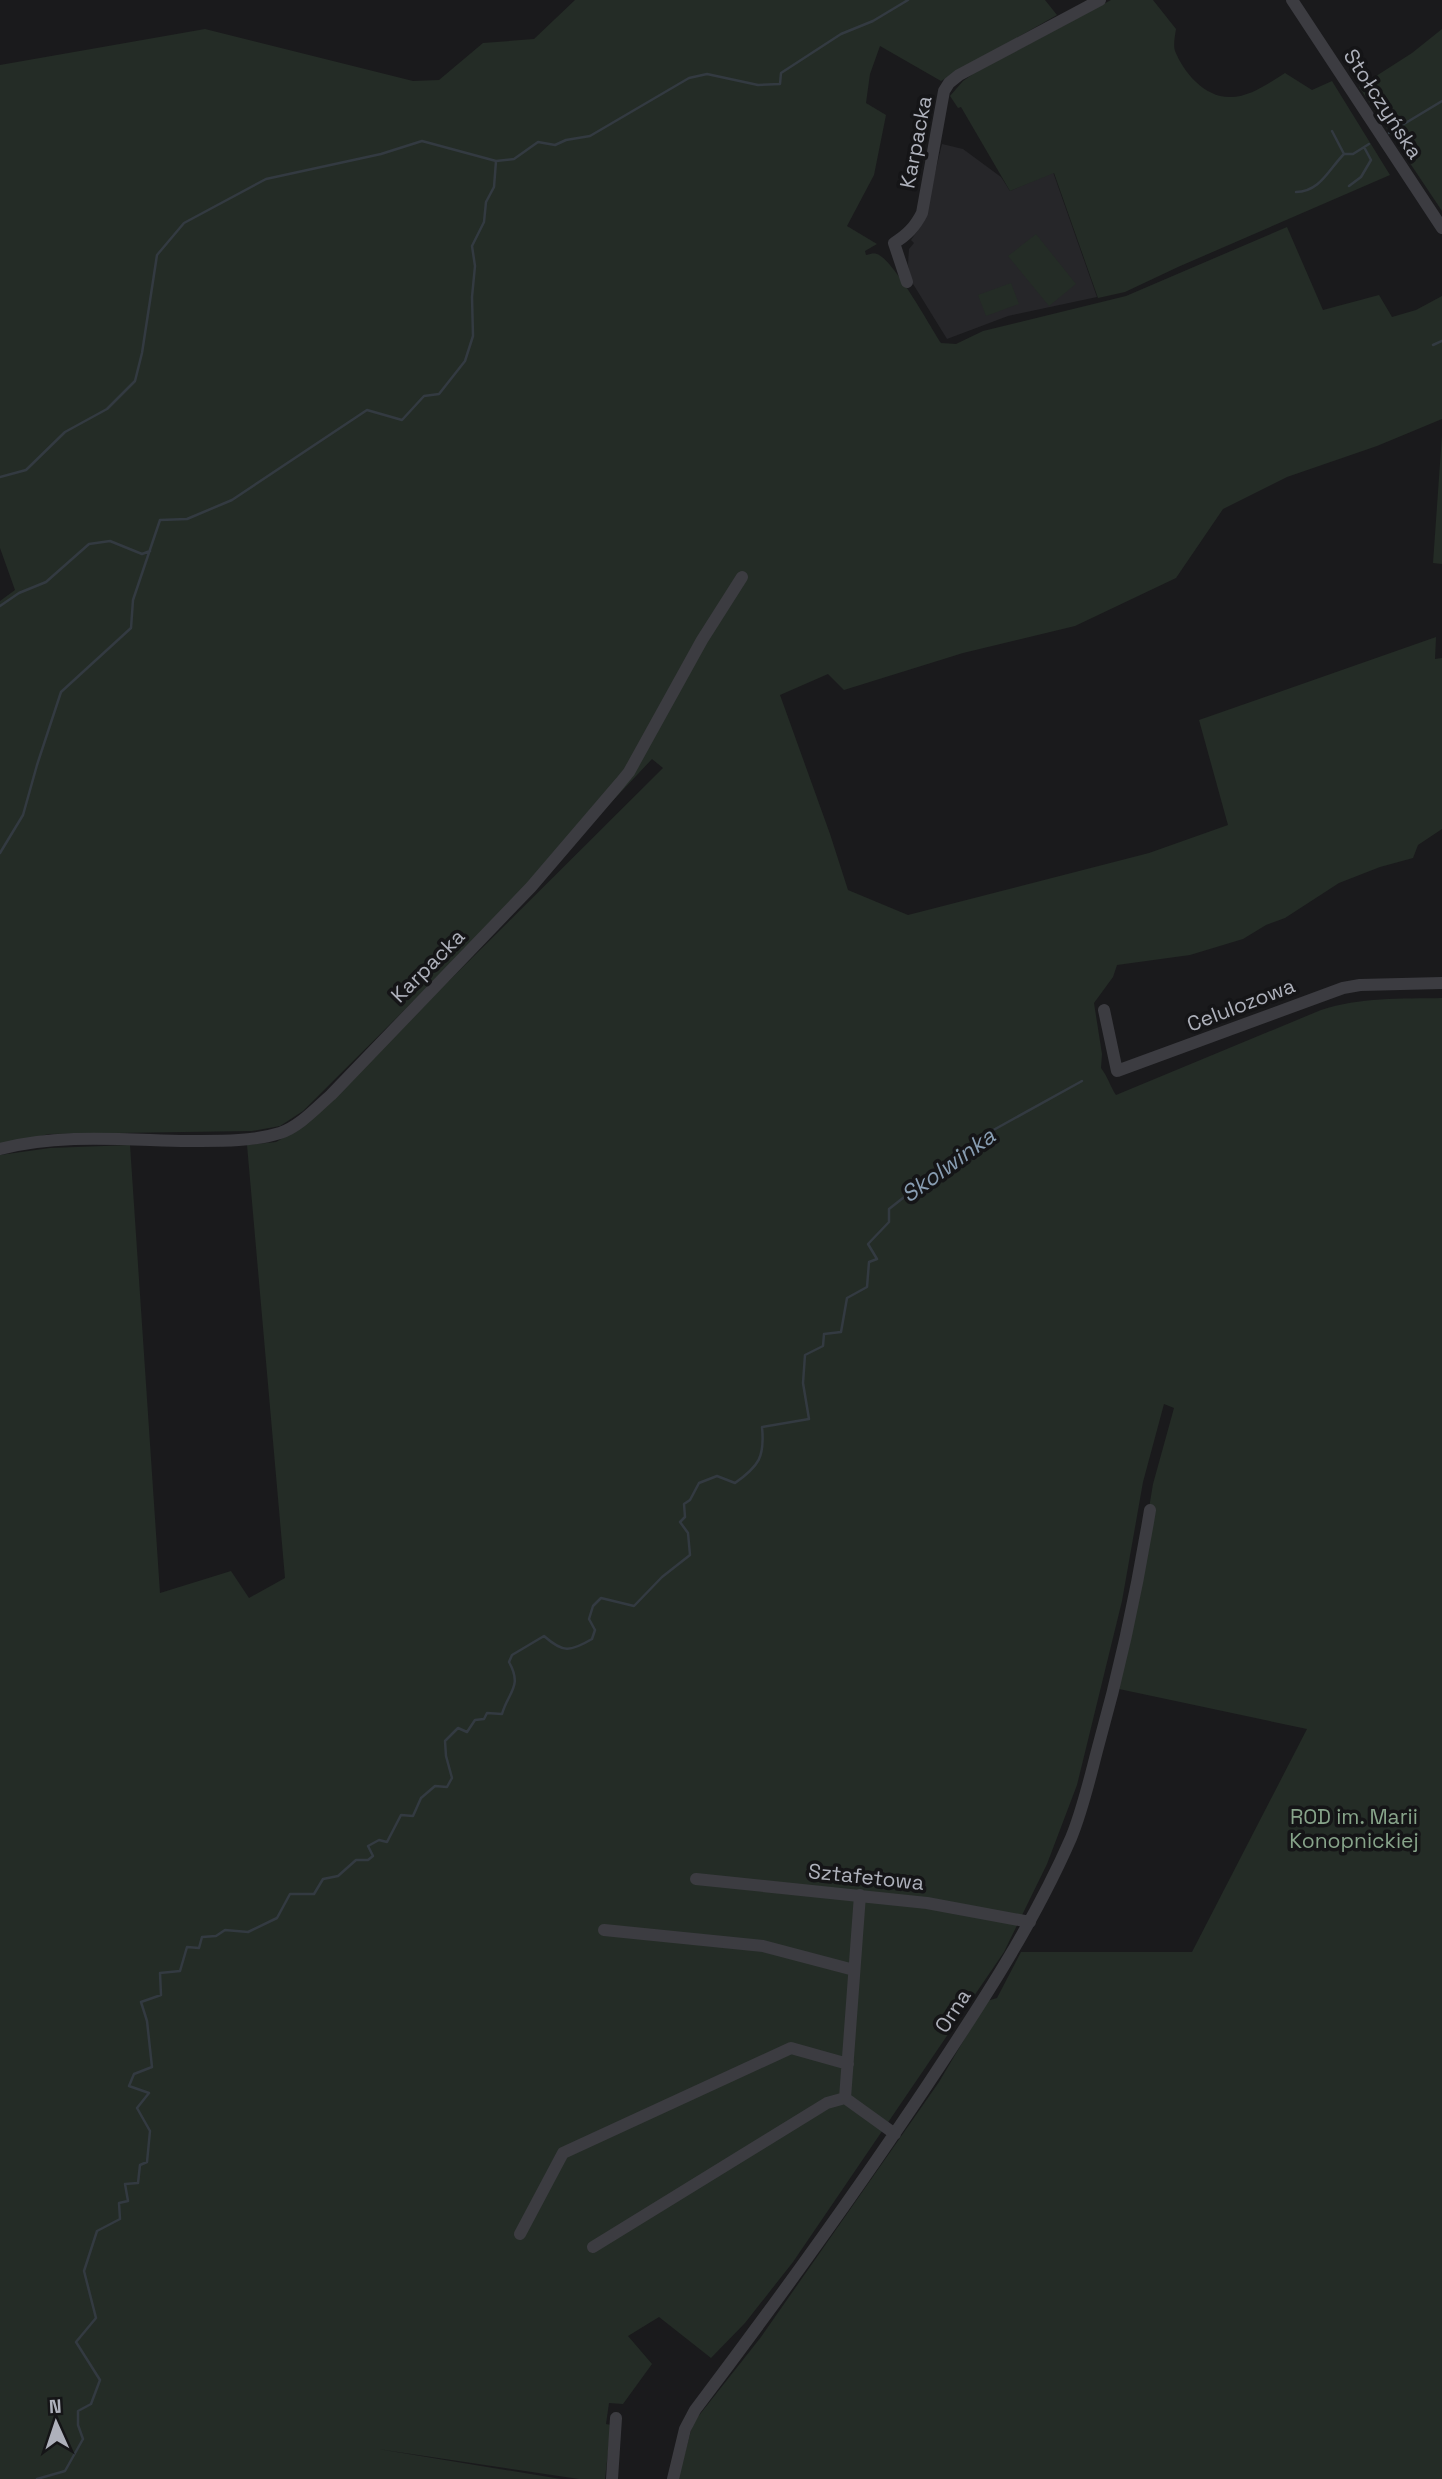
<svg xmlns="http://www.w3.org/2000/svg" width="1442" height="2479" font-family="'Space Grotesk',sans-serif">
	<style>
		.built { fill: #262629 }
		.green { fill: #242c26 }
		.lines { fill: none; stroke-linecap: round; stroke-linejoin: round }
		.stream { stroke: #333a41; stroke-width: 2.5 }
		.minor { stroke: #3c3c41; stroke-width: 12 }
		.labels { text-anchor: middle; stroke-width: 7; stroke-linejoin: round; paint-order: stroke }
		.street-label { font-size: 21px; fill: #aeb1bb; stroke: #151517 }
		.park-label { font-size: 21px; fill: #87a48a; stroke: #151517 }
		.water-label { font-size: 23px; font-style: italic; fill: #889db2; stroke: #151517 }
	</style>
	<rect width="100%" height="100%" fill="#1a1a1c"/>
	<!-- built -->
	<path class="built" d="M942 144 963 149 1001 177 1010 191 1053 172 1097 297 1008 316 947 339 910 279 908 264 909 249 914 243 911 240 923 223Z"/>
	<!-- green -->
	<path class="green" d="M575 0H1045L1057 15 941 81 880 46 870 74 866 103 886 115 874 175 847 226 877 244 865 251 866 255C871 254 873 253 877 254 893 259 930 326 941 343L956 344 983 331 1126 296 1287 227 1323 310 1379 295 1392 317 1416 310 1442 296V419L1377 446 1287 477 1223 509 1176 578 1075 626 963 653 844 690 828 674 780 695 830 834 848 890 908 915 1149 853 1228 825 1199 720 1436 637 1435 659 1442 658V829L1418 845 1413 858 1380 867 1339 883 1285 918 1266 925 1243 939 1190 955 1117 965 1113 977 1094 1003 1102 1054 1101 1068C1108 1077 1110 1086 1116 1095L1321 1010C1360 997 1401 999 1442 998V2479H678L693 2423 761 2337 939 2082 987 2001 997 1998 1021 1952H1192L1307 1729 1119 1689 1153 1484 1174 1408 1164 1404 1143 1482 1122 1601 1077 1785 1047 1864 1004 1952 793 2262 745 2323 711 2358 659 2317 628 2336 652 2364 623 2404 609 2403 606 2424 611 2425 605 2479H579L378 2449 561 2479H0V1155L50 1148 130 1145 160 1593 231 1571 249 1598 285 1578 247 1145 276 1142 302 1127 663 768 652 759 588 827 303 1111 280 1126 252 1131 49 1134 0 1146V601L15 590 0 548V65L205 29 413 81 439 80 483 43 534 39Z
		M1111 0H1153L1176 29C1175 36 1173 45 1175 51 1184 73 1205 98 1231 97 1250 97 1269 83 1285 73L1312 90 1332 81 1390 175 1178 267 1125 292 1098 298 1054 173 1010 191 961 107 958 108 950 96 963 81 973 74Z
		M1442 29V211L1359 87 1412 53Z
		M1036 234 1076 284 1049 306 1008 256Z
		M1011 283 1019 304 986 316 978 295Z
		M1442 435V564L1433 563Z"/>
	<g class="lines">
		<!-- stream -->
		<path class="stream" d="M1332 131 1344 154H1353L1369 144
			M1389 133 1442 101
			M1349 186 1361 177 1371 160 1364 147
			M1296 192C1320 192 1329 169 1344 154
			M1433 345 1442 341
			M0 477 26 470 65 432 107 409 135 381 142 353 157 255 184 223 266 179 381 154 422 141 496 161 514 159 538 142 555 145 566 140 590 136 689 78 707 74 758 85 780 84 781 73 841 34 873 21 908 0
			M0 606 19 593 46 582 89 544 110 541 142 554 150 551
			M0 853 23 815 37 765 61 692 131 628 133 600 160 520 187 519 232 500 367 410 402 420 424 396 439 394 465 361 473 336 472 297 475 266 472 246 484 222 486 202 494 187 496 161
			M37 2479 65 2471 83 2439 78 2425V2411L91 2404 100 2380 76 2342 96 2318 84 2271 97 2231 120 2219 119 2203 128 2201 125 2184 138 2183 140 2165 147 2162 150 2131 137 2108 149 2093 129 2086 134 2074 152 2067 147 2021 141 2002 161 1995 160 1973 180 1971 187 1947 199 1948 202 1937 216 1936 225 1930 248 1932 277 1918 290 1894H314L323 1879 338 1876 356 1860H368L373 1856 368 1846 379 1840 387 1842 401 1815 413 1816 421 1798 435 1786 447 1787 452 1778 446 1756 445 1741 458 1728 467 1732 475 1720 484 1719 487 1713 502 1714C508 1692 523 1687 509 1662L512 1655 544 1636C563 1653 570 1652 592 1639L595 1630 589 1619 593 1606 601 1598 634 1606 662 1577 690 1555 688 1533 680 1522 685 1517 684 1504 690 1500 699 1483 717 1476 735 1483C759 1466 765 1457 762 1427L809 1419 803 1383 805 1355 823 1346 824 1334 841 1332 847 1298 867 1287 869 1262 877 1259 868 1244 889 1222V1209L979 1138 1082 1081"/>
		<!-- minor -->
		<path class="minor" d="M1292 0 1442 228
			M907 282 894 243C907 235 915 227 922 213L944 91 949 83 959 75 1100 0
			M1104 1010 1117 1071 1343 988 1360 985 1442 983
			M0 1149C60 1133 127 1140 188 1141 218 1141 251 1142 280 1133 299 1127 316 1108 331 1095L531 887 620 783 629 772 702 640 742 577
			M696 1879 927 1903 1030 1922
			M860 1895 845 2098 895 2134
			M604 1930 763 1946 854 1970
			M520 2234 563 2153 791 2048 848 2064
			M593 2247 827 2103 845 2098
			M612 2479 616 2418
			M673 2479 685 2429 695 2410C776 2303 854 2195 928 2084 981 2004 1033 1925 1071 1838 1083 1809 1090 1777 1098 1747 1120 1669 1137 1590 1150 1510"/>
	</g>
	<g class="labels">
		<!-- street labels -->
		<g class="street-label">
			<text transform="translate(1383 104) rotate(57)" y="7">Stołczyńska</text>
			<text transform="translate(916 142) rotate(-79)" y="7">Karpacka</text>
			<text transform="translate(428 966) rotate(-45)" y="7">Karpacka</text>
			<text transform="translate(1241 1005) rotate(-21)" y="7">Celulozowa</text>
			<text transform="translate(866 1877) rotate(6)" y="7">Sztafetowa</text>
			<text transform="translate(953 2011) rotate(-57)" y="7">Orna</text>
		</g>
		<!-- park labels -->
		<g class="park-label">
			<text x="1354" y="1824">ROD im. Marii<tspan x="1354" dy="24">Konopnickiej</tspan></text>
		</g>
		<!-- water labels -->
		<g class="water-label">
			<text transform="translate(948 1165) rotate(-36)" y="8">Skolwinka</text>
		</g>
	</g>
	<!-- north arrow -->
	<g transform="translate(56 2423) rotate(357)" stroke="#151517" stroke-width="5" paint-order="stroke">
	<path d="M0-5L12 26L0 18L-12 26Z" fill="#aeb1bb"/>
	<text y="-10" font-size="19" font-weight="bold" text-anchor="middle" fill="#aeb1bb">N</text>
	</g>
</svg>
